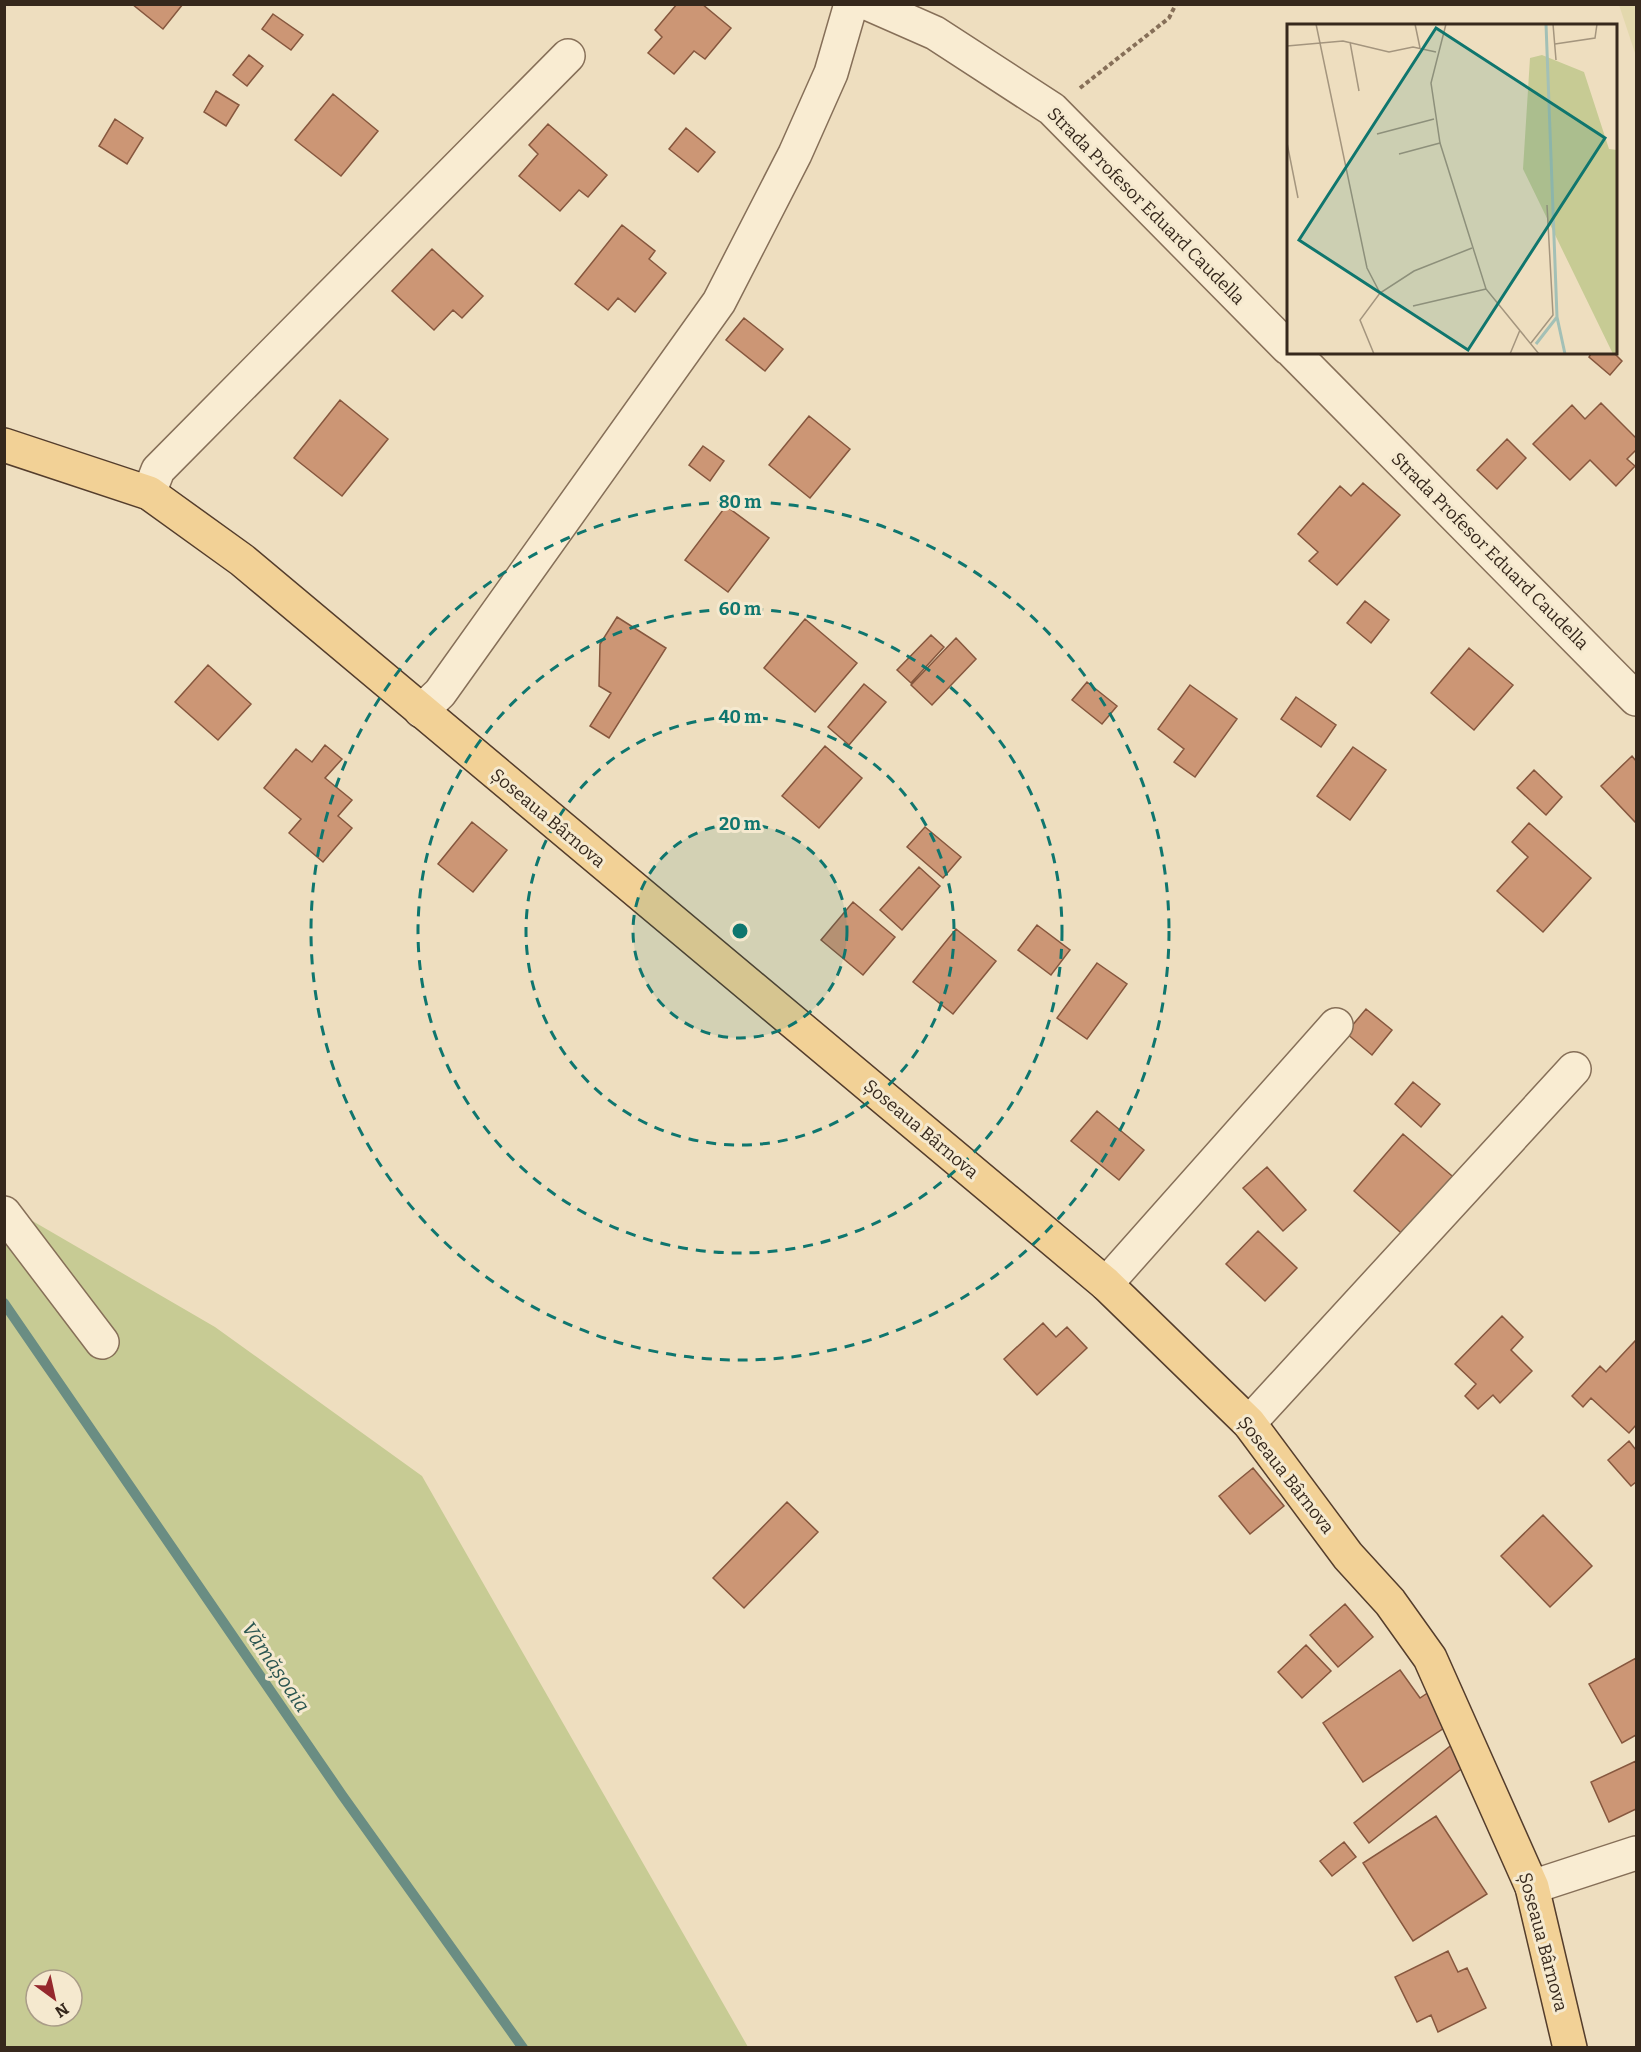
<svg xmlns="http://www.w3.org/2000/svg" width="1641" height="2052" font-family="Bitter,serif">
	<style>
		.farmland { fill: #e3d8ad }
		.green { fill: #c7cb94; fill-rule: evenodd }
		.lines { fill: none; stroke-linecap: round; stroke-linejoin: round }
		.stream { stroke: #6a8d83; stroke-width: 10 }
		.building { fill: #cc9675; stroke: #86573e; stroke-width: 1.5 }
		.minor-casing { stroke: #866f58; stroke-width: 36 }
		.major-casing { stroke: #543d2c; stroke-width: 36 }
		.path { stroke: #866f58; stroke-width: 4; stroke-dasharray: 4.5 3; stroke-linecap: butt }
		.minor { stroke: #f9ecd2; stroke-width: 33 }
		.major { stroke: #f2d196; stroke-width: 33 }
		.ring { fill: none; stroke: #0f766e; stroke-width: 3; stroke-dasharray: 10 8 }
		.labels { text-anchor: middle; stroke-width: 6; stroke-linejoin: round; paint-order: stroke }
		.street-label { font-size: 18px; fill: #36281c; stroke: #f5e9cf }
		.water-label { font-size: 20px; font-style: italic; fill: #2b5651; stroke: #f5e9cf }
		.inset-river { fill: none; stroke: #a3c0b6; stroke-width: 3 }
		.inset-road { fill: none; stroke: #a4957e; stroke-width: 1.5 }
		.view { fill: #0f766e; fill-opacity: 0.15; stroke: #0f766e; stroke-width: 3 }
		.inset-edge { fill: none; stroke: #36281c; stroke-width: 3 }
		.centre { fill: #0f766e; stroke: #f5e9cf; stroke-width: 3 }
		.ring-label { font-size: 18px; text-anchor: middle; font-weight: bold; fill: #0f766e; stroke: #f5e9cf; stroke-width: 6; stroke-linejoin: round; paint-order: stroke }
	</style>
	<rect width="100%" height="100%" fill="#eedebf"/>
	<!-- farmland -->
	<path class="farmland" d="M1619 5H1636V56Z"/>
	<!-- green -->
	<path class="green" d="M5 1205 215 1327 422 1476 748 2047 7 2048 5 2046ZM36 1980H72V2016H36Z"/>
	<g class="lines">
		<!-- stream -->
		<path class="stream" d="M4 1303 342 1795 523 2048"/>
	</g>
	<!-- building -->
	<path class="building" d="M132 4H183L163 29Z
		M677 4H702L731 28 705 59 694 51 674 74 648 53 662 37 655 30Z
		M273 14 303 35 291 50 262 29Z
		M249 55 263 66 247 86 233 75Z
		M216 91 239 105 226 126 204 112Z
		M333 94 378 131 341 176 295 140Z
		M115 119 143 138 127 164 99 146Z
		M548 124 607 175 588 197 579 190 560 211 519 176 538 154 529 145Z
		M686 128 715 152 698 172 669 149Z
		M622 225 655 251 649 259 666 273 635 312 618 298 608 310 575 284Z
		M432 249 483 296 462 318 453 310 434 330 392 291Z
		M744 318 783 349 765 371 726 340Z
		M1592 352H1613L1622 361 1610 375 1589 357Z
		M340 400 388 439 342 496 294 458Z
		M1601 403 1636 438V450L1627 459 1635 466 1616 486 1590 460 1570 480 1533 444 1572 405 1585 419Z
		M809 416 850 449 810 498 769 465Z
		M1507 439 1526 458 1497 489 1477 470Z
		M703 446 724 461 710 481 689 465Z
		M1363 483 1400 515 1337 585 1309 561 1318 552 1298 534 1340 486 1351 496Z
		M726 506 769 538 728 592 685 560Z
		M1365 601 1389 620 1371 643 1347 623Z
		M617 617 666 648 609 738 590 726 611 693 599 686 600 644Z
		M805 619 857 663 815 712 764 668Z
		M931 635 944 647 911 683 897 670Z
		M956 638 976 659 932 705 911 685Z
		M1469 648 1513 685 1474 730 1431 693Z
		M208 665 251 704 218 740 175 702Z
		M1087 682 1117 706 1102 724 1072 700Z
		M864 684 886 702 849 745 828 727Z
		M1190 685 1237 719 1195 777 1174 762 1184 749 1158 729Z
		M1296 697 1336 725 1321 747 1281 719Z
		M325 745 342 759 325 778 352 800 338 816 352 828 323 862 289 833 301 819 264 788 296 749 312 762Z
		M825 746 862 778 819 828 782 796Z
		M1353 747 1386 770 1350 820 1317 796Z
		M1632 756 1636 761V823L1601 786Z
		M1534 770 1562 797 1546 815 1517 788Z
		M472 822 507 850 473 892 438 864Z
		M1529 823 1591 878 1543 932 1497 891 1528 857 1512 842Z
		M925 827 961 857 943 878 907 847Z
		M919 867 940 886 902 930 880 910Z
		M853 902 895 937 863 975 821 940Z
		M1037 925 1070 950 1051 975 1018 950Z
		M956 929 996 961 953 1014 913 982Z
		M1097 963 1127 984 1087 1039 1057 1018Z
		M1366 1009 1392 1030 1372 1055 1346 1033Z
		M1413 1082 1440 1104 1421 1127 1395 1104Z
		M1097 1111 1144 1150 1119 1180 1071 1141Z
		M1403 1134 1458 1181 1408 1239 1354 1191Z
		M1267 1167 1306 1210 1283 1231 1243 1188Z
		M1258 1231 1297 1268 1265 1301 1226 1264Z
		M1502 1316 1523 1337 1511 1350 1532 1371 1500 1403 1493 1395 1478 1409 1465 1396 1476 1384 1455 1364Z
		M1043 1323 1056 1337 1067 1327 1087 1348 1037 1395 1004 1359Z
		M1636 1340V1425L1629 1433 1591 1398 1583 1407 1572 1396 1600 1366 1606 1372Z
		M1629 1441 1636 1450V1482L1631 1486 1608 1460Z
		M1253 1468 1284 1506 1250 1534 1219 1496Z
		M787 1502 818 1532 744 1608 713 1578Z
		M1543 1515 1592 1566 1550 1607 1501 1556Z
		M1345 1604 1373 1637 1338 1667 1310 1635Z
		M1306 1645 1331 1671 1302 1698 1278 1672Z
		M1636 1658V1735L1622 1743 1589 1684Z
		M1400 1670 1420 1698 1429 1692 1450 1724 1363 1782 1323 1723Z
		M1454 1743 1470 1762 1369 1843 1354 1823Z
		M1636 1761V1809L1609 1822 1591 1782Z
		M1436 1816 1487 1894 1413 1941 1363 1863Z
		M1344 1842 1356 1857 1332 1876 1320 1861Z
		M1448 1951 1458 1972 1467 1968 1486 2008 1438 2032 1431 2015 1417 2022 1395 1977Z"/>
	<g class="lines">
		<!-- minor casing -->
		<g class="minor-casing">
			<path id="minor" d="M869 4 935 33 1052 109 1288 348
				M1293 352 1636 699
				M149 493 158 470 568 56
				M421 711 440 693 719 302 795 154 831 73 851 4
				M4 1213 102 1342
				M1106 1284 1336 1025
				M1249 1423 1574 1069
				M1532 1887 1636 1853"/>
		</g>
		<!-- major casing -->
		<g class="major-casing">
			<path id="major" d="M4 445 149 493 242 560 1106 1284 1249 1423 1348 1556 1390 1602 1430 1658 1532 1887 1570 2048"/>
		</g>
		<!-- path -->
		<path class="path" d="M1080 88 1169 18 1176 4"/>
		<!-- minor -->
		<use href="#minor" class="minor"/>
		<!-- major -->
		<use href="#major" class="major"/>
	</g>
	<!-- distance rings -->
	<circle cx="740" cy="931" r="107" fill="#0f766e" fill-opacity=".12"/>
	<g class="ring">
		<circle cx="740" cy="931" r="107"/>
		<circle cx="740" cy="931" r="214"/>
		<circle cx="740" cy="931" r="322"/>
		<circle cx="740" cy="931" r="429"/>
	</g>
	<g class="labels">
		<!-- street labels -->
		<g class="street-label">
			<text transform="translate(1146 206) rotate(45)" y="6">Strada Profesor Eduard Caudella</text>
			<text transform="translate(1490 551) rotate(45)" y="6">Strada Profesor Eduard Caudella</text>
			<text transform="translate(548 818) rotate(40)" y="6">Șoseaua Bârnova</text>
			<text transform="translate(921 1129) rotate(40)" y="6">Șoseaua Bârnova</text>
			<text transform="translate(1286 1475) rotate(52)" y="6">Șoseaua Bârnova</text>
			<text transform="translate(1543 1942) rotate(75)" y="6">Șoseaua Bârnova</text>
		</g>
		<!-- water labels -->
		<g class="water-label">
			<text transform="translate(276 1667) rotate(56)" y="7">Vămășoaia</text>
		</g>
	</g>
	<!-- overview -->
	<g transform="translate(1287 24)">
		<rect width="330" height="330" fill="#eedebf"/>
		<path d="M255 31 297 48 322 125 330 126V330H326L236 145 243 34Z" fill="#c7cb94"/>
		<path class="inset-river" d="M270 293 278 330M249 320 270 293 259 0"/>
		<path class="inset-road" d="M29 0 80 244 93 269M128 0 133 24M159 0 144 59 153 119 199 265 252 330M266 0 269 36M63 18 72 67M268 20 308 14 310 0M0 22 56 17 102 28 126 23 149 28M90 110 147 95M0 119 11 174M112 130 153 119M126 282 199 265M244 319 266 291 260 181M87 330 73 296 93 269 127 247 185 224M223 330 233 306"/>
		<path class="view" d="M149 4 318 114 181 326 12 216Z"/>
		<rect width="330" height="330" class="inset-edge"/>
	</g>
	<circle cx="740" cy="931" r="9" class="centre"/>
	<g class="ring-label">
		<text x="740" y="508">80 m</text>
		<text x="740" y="615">60 m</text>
		<text x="740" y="723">40 m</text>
		<text x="740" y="830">20 m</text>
	</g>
	<!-- border -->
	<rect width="1641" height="2052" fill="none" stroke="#36281c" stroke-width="12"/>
	<!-- north arrow -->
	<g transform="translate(54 1998) rotate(147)"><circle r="28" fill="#f5e9cf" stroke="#a99c87" stroke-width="1.5"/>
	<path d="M0-4.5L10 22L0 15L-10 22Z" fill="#95282d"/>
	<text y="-9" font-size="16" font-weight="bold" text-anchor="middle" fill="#36281c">N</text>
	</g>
</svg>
